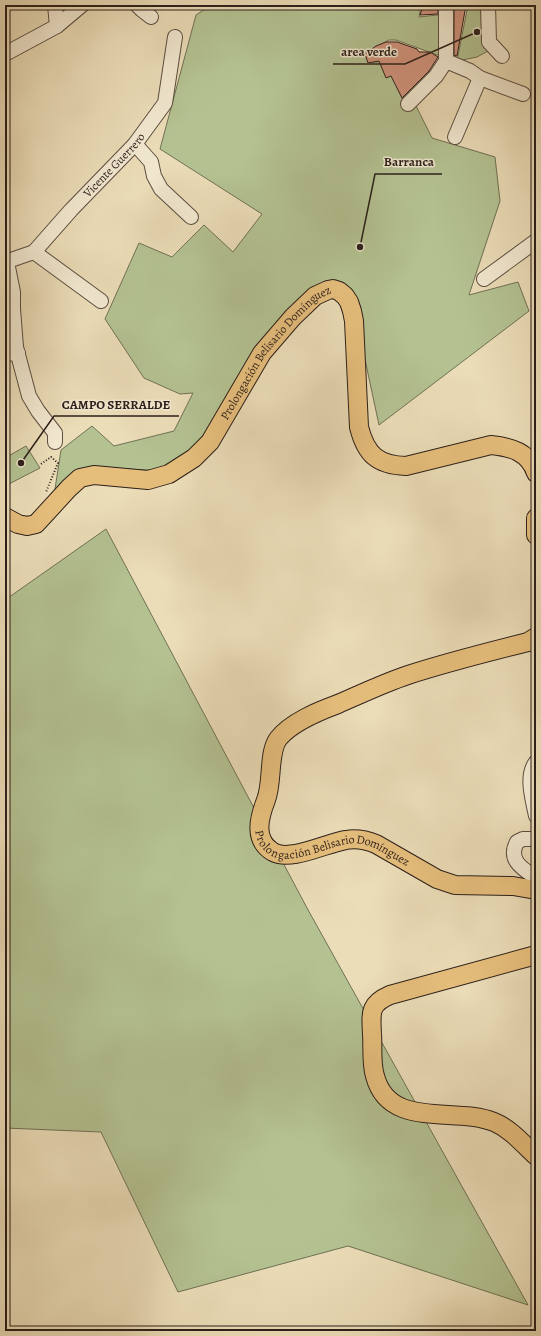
<svg xmlns="http://www.w3.org/2000/svg" width="541" height="1336" font-family="Alegreya,serif">
	<style>
		.green { fill: #b4c292; stroke: #707056 }
		.building { fill: #d1937d; stroke: #2b1f1a }
		.lines { fill: none; stroke-linecap: round; stroke-linejoin: round }
		.minor-casing { stroke: #5b4e42; stroke-width: 16 }
		.major-casing { stroke: #2b1f1a; stroke-width: 20 }
		.path { stroke: #2b1f1a; stroke-width: 2; stroke-dasharray: 1 2; stroke-linecap: butt }
		.minor { stroke: #f2e9d1; stroke-width: 14 }
		.major { stroke: #e6be7c; stroke-width: 18 }
		.labels { text-anchor: middle; stroke-width: 3; stroke-linejoin: round; paint-order: stroke }
		.street-label { font-size: 12px; fill: #2b1f1a; stroke: #f2e9d1 }
		.leader { fill: none; stroke: #2b1f1a; stroke-width: 1.5 }
		.callout-dot { fill: #2b1f1a; stroke: #f2e9d1; stroke-width: 1.5 }
		.callout-label { font-size: 13px; text-anchor: middle; font-weight: bold; fill: #2b1f1a; stroke: #f2e9d1; stroke-width: 3; stroke-linejoin: round; paint-order: stroke }
	</style>
	<rect width="100%" height="100%" fill="#ebddb8"/>
	<filter id="stains"><feTurbulence type="fractalNoise" baseFrequency=".005" numOctaves="4"/><feColorMatrix values="0 0 0 0 .2 0 0 0 0 .09 0 0 0 0 .02 0 0 0 .5 -.17"/></filter>
	<radialGradient id="worn" r=".72"><stop offset=".6" stop-color="#630" stop-opacity="0"/><stop offset="1" stop-color="#630" stop-opacity=".3"/></radialGradient>
	<!-- green -->
	<path class="green" d="M211 5H421L419 17 446 14 443 57 396 40H389L367 52 372 62H384C394 74 398 90 405 104L416 106 432 138 495 157 500 201 469 295 518 282 529 311 379 425 351 294 327 282 311 287 266 342 243 374 199 442 176 464 163 469 145 470 88 467 55 489 61 450 92 426 114 446 174 431 193 393 180 394 144 378 105 319 139 243 172 257 204 225 233 252 262 214 160 149 196 15Z
		M468 5H491L488 51 477 57 457 61Z
		M26 446 40 468 5 486V458Z
		M106 529 307 908 528 1305 348 1246 178 1292 101 1132 5 1128V600Z"/>
	<!-- building -->
	<path class="building" d="M454 5H466L457 56 454 55Z
		M423 6H438V14L420 15Z
		M386 42H397L417 49 419 52H430L438 57 429 71 402 98 391 76 386 78 379 61 368 63 365 54 376 46Z"/>
	<g class="lines">
		<!-- minor casing -->
		<g class="minor-casing">
			<g id="minor">
				<path d="M55 5 57 26"/>
				<path d="M137 5 142 10 151 17"/>
				<path d="M446 5V61L470 71 480 78 523 94"/>
				<path d="M488 5 489 42 502 56"/>
				<path d="M5 54 57 26 82 5"/>
				<path d="M408 104 436 76 446 61"/>
				<path d="M455 137 480 78"/>
				<path d="M135 144 151 162 154 176 161 189 191 217"/>
				<path d="M34 252 101 301"/>
				<path id="s1" d="M5 262 34 252 71 210 135 144 165 103 175 37"/>
				<path d="M7 262 13 292V309L16 347 29 396 38 411 55 433V442"/>
				<path d="M484 279 536 241"/>
				<path d="M5 354 18 353"/>
				<path d="M536 762C525 776 533 800 536 816"/>
				<path d="M536 839H523L517 842C507 860 523 869 536 878"/>
			</g>
		</g>
		<!-- major casing -->
		<g class="major-casing">
			<g id="major">
				<path id="s2" d="M5 517 18 524 27 526 36 524 69 488 80 478 94 475 148 480 169 474 194 458 210 442 262 353 293 317 315 296 328 290 333 289 339 291 345 296 349 302 352 311 354 321 359 427C366 455 378 465 406 466L491 445C511 447 529 452 536 473"/>
				<path d="M536 518V535"/>
				<path id="s3" d="M536 637 528 642C488 652 448 662 408 675 384 683 361 694 338 704 319 711 291 722 278 739 268 753 273 782 266 800 259 818 253 840 273 852 291 862 326 843 346 840 357 838 366 840 376 844L437 879 455 885 513 886 536 890"/>
				<path d="M536 955 390 995C369 1004 371 1013 372 1034 373 1047 371 1064 375 1076 389 1130 455 1106 494 1122 511 1129 523 1144 536 1156"/>
			</g>
		</g>
		<!-- path -->
		<path class="path" d="M41 464 51 457 58 463 46 492"/>
		<!-- minor -->
		<use href="#minor" class="minor"/>
		<!-- major -->
		<use href="#major" class="major"/>
	</g>
	<g class="labels">
		<!-- street labels -->
		<g class="street-label">
			<text dy="4" stroke="none"><textPath href="#s1" startOffset="149">Vicente Guerrero</textPath></text>
			<text dy="4" stroke="none"><textPath href="#s2" startOffset="352">Prolongación Belisario Domínguez</textPath></text>
			<text dy="4" stroke="none"><textPath href="#s3" startOffset="459">Prolongación Belisario Domínguez</textPath></text>
		</g>
	</g>
	<!-- callouts -->
	<path class="leader" d="M477 32L405 64H333M360 247L375 174H442M21 463L54 416H179"/>
	<g class="callout-dot">
		<circle cx="477" cy="32" r="4"/>
		<circle cx="360" cy="247" r="4"/>
		<circle cx="21" cy="463" r="4"/>
	</g>
	<g class="callout-label">
		<text x="369" y="56">area verde</text>
		<text x="409" y="166">Barranca</text>
		<text x="116" y="409">CAMPO SERRALDE</text>
	</g>
	<!-- margin -->
	<rect width="541" height="1336" fill="none" stroke="#ebddb8" stroke-width="20"/>
	<rect x="6" y="6" width="529" height="1324" fill="none" stroke="#2b1f1a" stroke-width="2"/>
	<rect x="10" y="10" width="521" height="1316" fill="none" stroke="#2b1f1a"/>
	<rect width="100%" height="100%" filter="url(#stains)"/>
	<rect width="100%" height="100%" fill="url(#worn)"/>
</svg>
